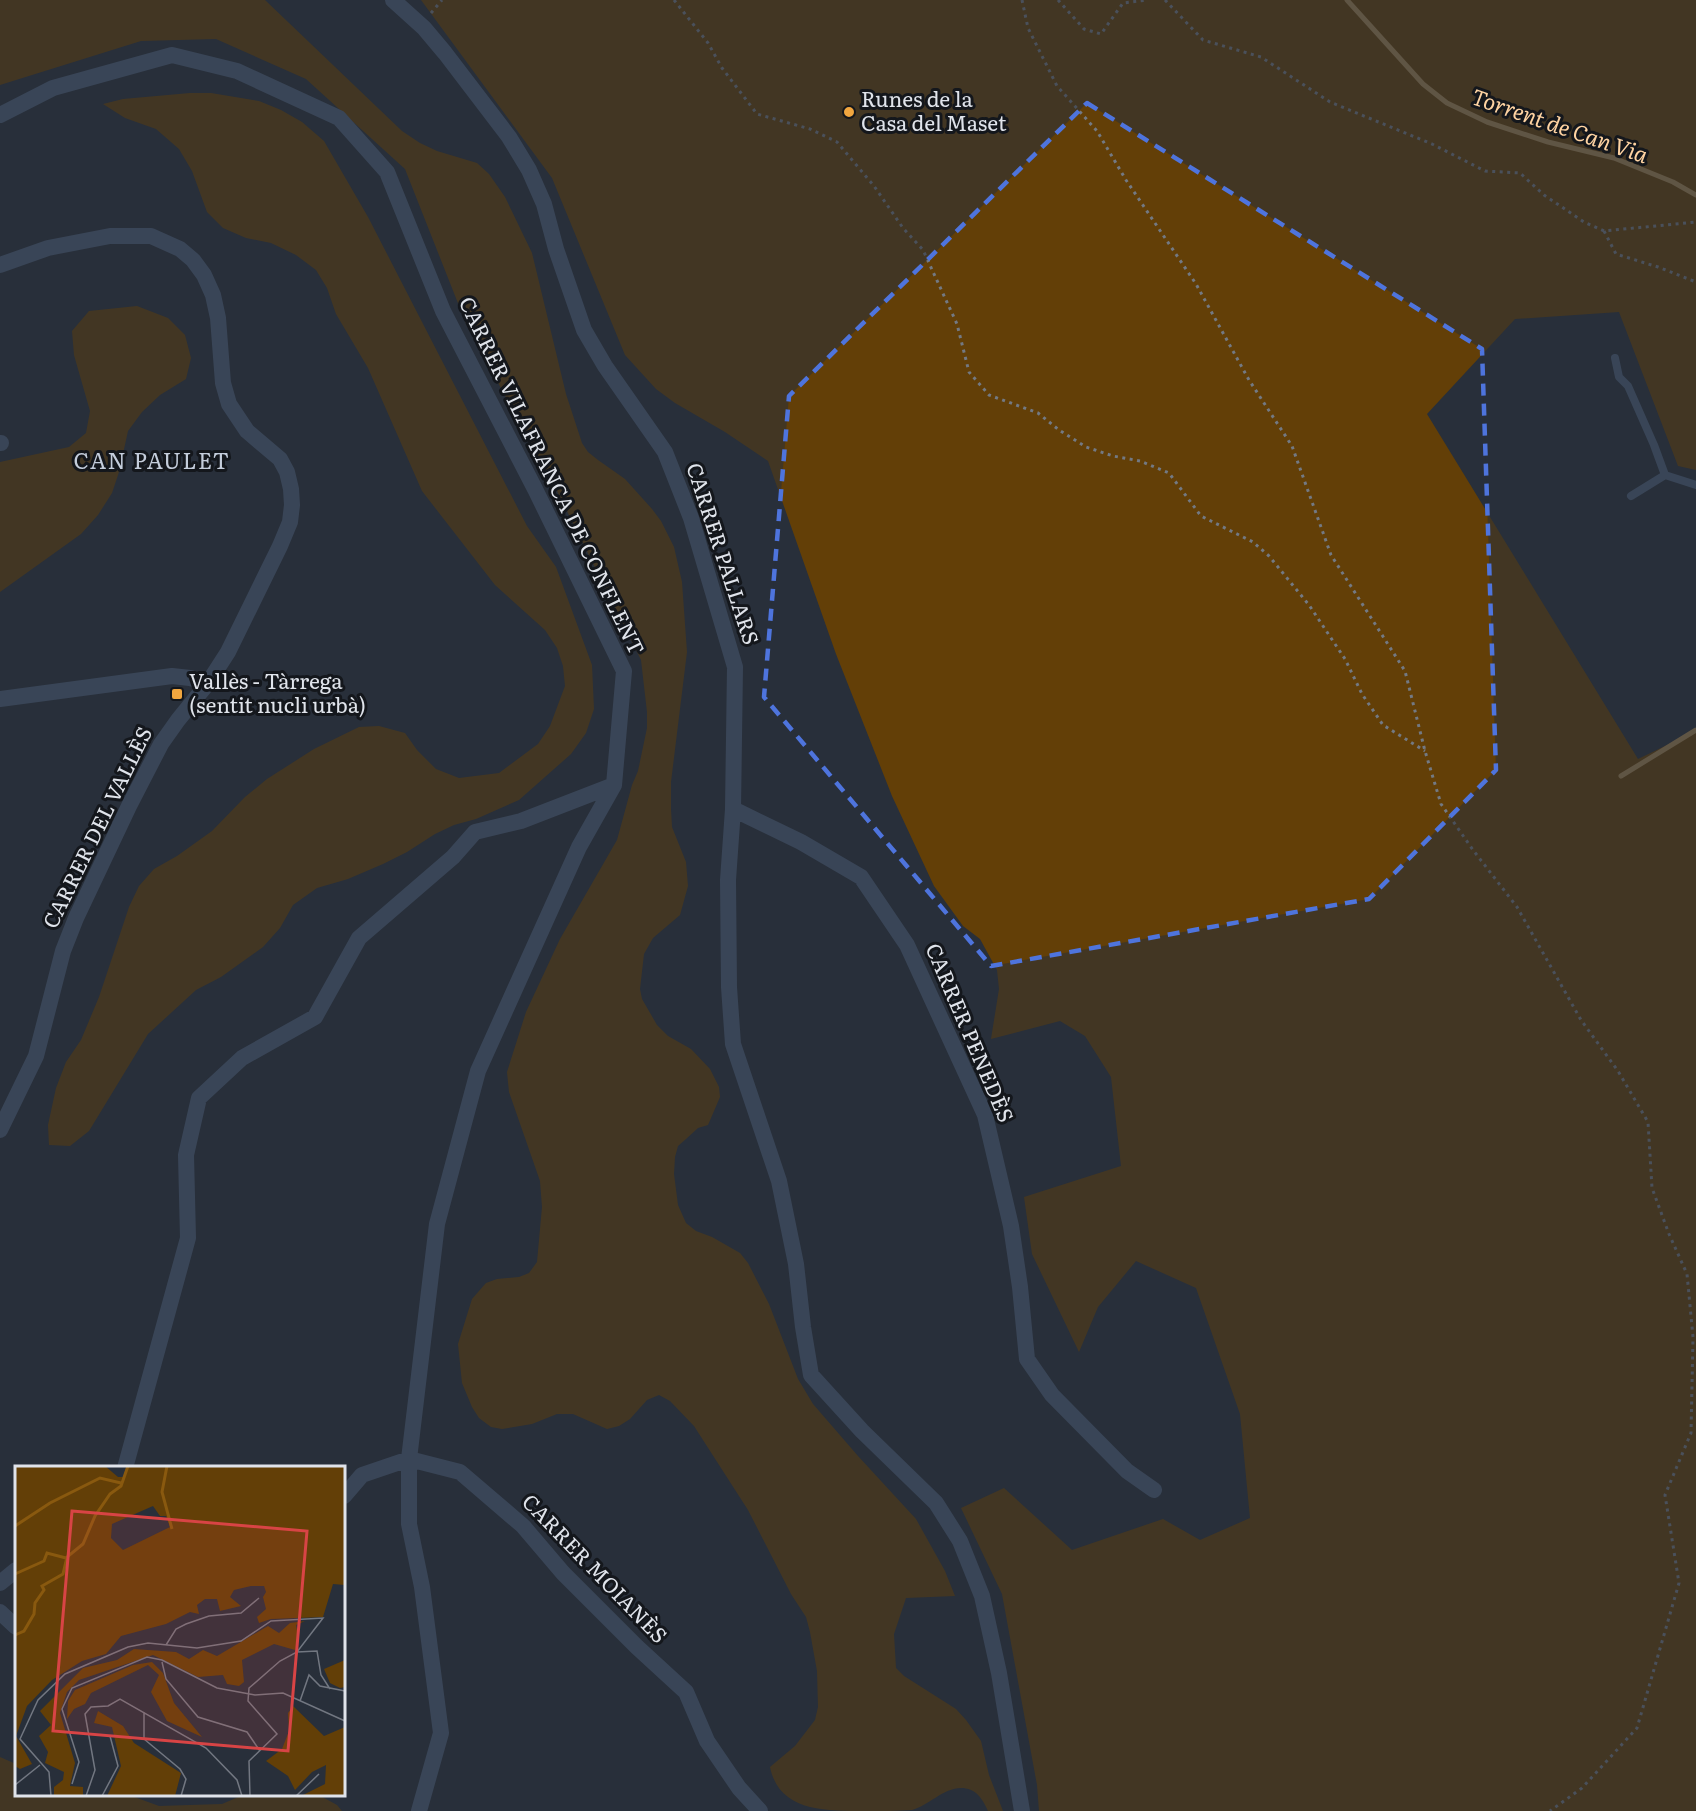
<svg xmlns="http://www.w3.org/2000/svg" width="1696" height="1811" font-family="Literata,serif">
	<style>
		.green { fill: #633f07 }
		.lines { fill: none; stroke-linecap: round; stroke-linejoin: round }
		.stream { stroke: #a38351; stroke-width: 5 }
		.path { stroke: #737983; stroke-width: 3; stroke-dasharray: 3 4.5; stroke-linecap: butt }
		.service { stroke: #4f607a; stroke-width: 8 }
		.minor { stroke: #4f607a; stroke-width: 16 }
		.tertiary { stroke: #4f607a; stroke-width: 16 }
		.marked { fill: none; stroke: #4e74dd; stroke-width: 4.5; stroke-dasharray: 12 8; stroke-linejoin: round }
		.poi-dot { fill: #f1a63f; stroke: #14171c; stroke-width: 2 }
		.labels { text-anchor: middle; stroke-width: 6; stroke-linejoin: round; paint-order: stroke }
		.poi-label { font-size: 21px; fill: #e0e4eb; stroke: #14171c; text-anchor: start }
		.street-label { font-size: 21px; fill: #e0e4eb; stroke: #14171c }
		.water-label { font-size: 22px; font-style: italic; fill: #fed3a2; stroke: #14171c }
		.neighbourhood-label { font-size: 22px; letter-spacing: 1.5px; fill: #c4cddb; stroke: #14171c }
		.inset-river { fill: none; stroke: #89590f; stroke-width: 3 }
		.inset-road { fill: none; stroke: #727781; stroke-width: 1.5 }
		.view { fill: #d84445; fill-opacity: 0.15; stroke: #d84445; stroke-width: 3 }
		.inset-edge { fill: none; stroke: #e0e4eb; stroke-width: 3 }
	</style>
	<rect width="100%" height="100%" fill="#282f3a"/>
	<!-- green -->
	<path class="green" d="M0 0H265L402 131 420 143 437 151 477 163 489 174 505 197 532 253 566 394 582 443 588 452 598 460 625 479 652 509 661 521 674 547 682 582 687 652 671 782V809L672 827 686 862 688 886 680 915 653 938 644 954 640 989 642 999 657 1025 668 1036 691 1049 710 1069 719 1087 720 1097 708 1125 698 1128 686 1139 678 1146 675 1157 674 1174 678 1205 686 1223 696 1231 712 1237 740 1253 748 1263 769 1304 798 1379 813 1404 858 1456 916 1519 945 1571 955 1596 906 1598 894 1634 896 1668 904 1676 956 1709 966 1720 981 1741 989 1775 1003 1811H988C985 1804 979 1793 971 1790 949 1781 931 1805 912 1810 898 1811 880 1811 865 1811 823 1811 779 1811 770 1767L795 1746 815 1720 818 1707 817 1671 810 1632 806 1617 791 1594 748 1510 694 1426 670 1401 659 1395 647 1400 630 1419 619 1426 607 1429 573 1414H557L532 1424 502 1429 491 1427 479 1418 472 1407 462 1383 458 1344 472 1299 486 1283 497 1279 519 1277 529 1273 537 1262 542 1207 540 1181 509 1092 507 1072 526 1012 560 939 617 840 632 785 638 771 647 728V712L641 660 556 489 467 326 405 169 306 79 216 39 141 41 0 85Z
		M421 0H1696V470L1678 466 1619 312 1515 319 1427 414 1638 759 1696 731V1811H1039L1037 1785 1002 1594 961 1508 1004 1488 1072 1550 1163 1519 1200 1540 1250 1518 1240 1414 1196 1288 1136 1261 1098 1307 1079 1352 1032 1254 1024 1197 1121 1166 1111 1077 1085 1036 1060 1021 991 1039 999 989 997 970 980 939 963 926 934 886 892 796 836 654 768 461 725 432 675 403 656 389 625 355 552 178Z
		M190 93H211L259 101 281 110 302 122 324 141 368 217 527 526 556 567 592 665 594 709 586 733 571 754 519 800 476 819 454 825 435 834 407 852 383 864 348 879 317 888 293 905 280 928 263 947 221 977 196 990 148 1034 89 1131 70 1146 49 1145 48 1125 56 1088 66 1062 81 1040 99 997 129 907 139 886 154 869 177 856 212 831 245 797 267 779 314 749 359 727 379 726 405 733 417 750 436 769 459 778 499 773 538 744 550 726 565 686 563 666 557 648 545 630 495 585 422 491 368 368 336 314 327 288 316 270 296 255 271 243 246 238 223 228 207 212 192 171 179 149 156 129 125 118 103 104 123 99Z
		M137 306 168 318 185 335 191 358 186 379 160 395 142 412 128 431 119 472 112 493 98 515 81 534 0 592V462L69 447 86 433 90 411 74 355 72 331 89 311Z
		M0 1757 16 1764V1794L129 1795 159 1806 222 1804 243 1795 317 1794 337 1805 342 1811H0Z"/>
	<g class="lines">
		<!-- stream -->
		<path class="stream" d="M1347 0 1423 84 1447 103 1487 122 1548 142 1614 158 1673 182 1696 195
			M1621 776 1696 730"/>
		<!-- path -->
		<path class="path" d="M674 0 708 43 722 68 757 114 810 129 837 142 874 186 903 228 923 250 957 324 969 372 989 395 1038 413 1059 430 1086 447 1113 456 1140 461 1169 473 1201 516 1253 542 1269 556 1309 605 1345 659 1362 694 1383 725 1425 751
			M1022 0 1028 28 1057 86 1097 131 1126 180 1196 284 1249 380 1292 446 1331 555 1405 671 1425 751 1441 804 1473 850 1517 907 1581 1020 1618 1071 1648 1122 1652 1188 1669 1234 1687 1274 1693 1337 1691 1433 1665 1495 1679 1583 1637 1728 1582 1788 1550 1811
			M1058 0 1084 29 1101 34 1123 3 1147 0
			M1165 0 1203 40 1261 57 1330 102 1432 144 1485 171 1520 173 1544 195 1584 222 1604 231 1696 222
			M431 13 442 0
			M1604 231 1616 254 1658 267 1696 282"/>
		<!-- service -->
		<path class="service" d="M1615 358 1619 377 1628 386 1654 445 1665 475
			M1631 496 1665 475 1696 485"/>
		<!-- minor -->
		<path class="minor" d="M393 0 424 28 445 53 509 137 529 170 544 204 556 249 584 330 605 366 665 452 691 518 735 667 733 809 728 880 729 987 733 1044 779 1181 796 1264 803 1327 811 1375 862 1431 936 1503 960 1541 982 1596 999 1673 1022 1811
			M0 115 53 88 172 55 237 71 339 118 387 172 443 311 535 489 624 671 614 785 579 847 478 1071 437 1224 409 1459V1524L422 1587 441 1733 419 1811
			M0 443H1
			M0 699 172 676 190 678 208 683
			M733 809 801 842 861 877 907 945 985 1115 1011 1226 1020 1287 1027 1359 1052 1395 1127 1471 1154 1490
			M125 1468 188 1238 186 1155 199 1098 242 1058 315 1017 359 938 453 857 475 832 521 821 614 785
			M344 1496 362 1475 409 1459 460 1472 523 1526 563 1573 637 1647 686 1692 707 1741 739 1788 760 1811
			M0 1583 16 1570
			M0 1612 16 1627"/>
		<!-- tertiary -->
		<path class="tertiary" d="M0 265 48 248 110 236H151L180 249 193 260 204 275 213 295 218 318 223 383 229 404 247 431 280 459 287 472 291 489 292 505 290 522 280 546 228 652 208 683 178 720 161 744 129 806 76 918 63 951 36 1056 0 1130"/>
	</g>
	<!-- marked area -->
	<path d="M0 0H1696V1811H0ZM1087 103 1482 349 1496 770 1369 899 991 966 764 697 789 396Z" fill="#282f3a" fill-opacity=".55" fill-rule="evenodd"/>
	<path class="marked" d="M1087 103 1482 349 1496 770 1369 899 991 966 764 697 789 396Z"/>
	<!-- markers -->
	<g class="poi-dot">
		<circle cx="849" cy="112" r="6"/>
		<rect x="171" y="688" width="12" height="12" rx="3"/>
	</g>
	<g class="labels">
		<!-- poi labels -->
		<g class="poi-label">
			<text x="861" y="107">Runes de la<tspan x="861" dy="24">Casa del Maset</tspan></text>
			<text x="189" y="689">Vallès - Tàrrega<tspan x="189" dy="24">(sentit nucli urbà)</tspan></text>
		</g>
		<!-- street labels -->
		<g class="street-label">
			<text transform="translate(551 476) rotate(64)" y="7">CARRER VILAFRANCA DE CONFLENT</text>
			<text transform="translate(722 554) rotate(72)" y="7">CARRER PALLARS</text>
			<text transform="translate(98 828) rotate(-64)" y="7">CARRER DEL VALLÈS</text>
			<text transform="translate(969 1033) rotate(67)" y="7">CARRER PENEDÈS</text>
			<text transform="translate(594 1569) rotate(46)" y="7">CARRER MOIANÈS</text>
		</g>
		<!-- water labels -->
		<g class="water-label">
			<text transform="translate(1560 126) rotate(19)" y="8">Torrent de Can Via</text>
		</g>
		<!-- neighbourhood labels -->
		<g class="neighbourhood-label">
			<text x="152" y="469">CAN PAULET</text>
		</g>
	</g>
	<!-- overview -->
	<g transform="translate(15 1466)">
		<rect width="330" height="330" fill="#282f3a"/>
		<path d="M0 0H90L103 11H108L114 0H330V119L318 118 308 151 256 153 244 157 242 151 251 143 248 131 251 126 249 120H236L219 124 215 131 226 140 205 145 202 133H190L182 139 184 148 175 146 151 158 106 170 91 188 67 195 37 214 12 240 1 270 17 298 5 303 0 300ZM138 40 145 50H151L155 61 108 84 96 72 97 58ZM290 155 281 159 284 174 280 184 259 178 227 194 229 216 224 220 212 218 208 209 183 211 138 189 64 214 52 226 45 247 60 297 55 320 68 321V330H39V321L48 314 49 306 30 297 33 286 24 270 36 259 25 245 68 202 102 194 119 183 161 186 174 193 188 184 202 190 253 160 264 167 275 157ZM330 194V221L325 222 315 217 309 203ZM137 196 148 207 159 237 187 271 152 255 136 226 144 209 133 199 76 227 70 238 59 243 52 253 53 235 60 224 118 199ZM278 240 309 270 330 261V330H286L310 318 311 299 297 306 280 324 273 310 251 295 267 283 274 265 273 247ZM83 245 108 260 119 277 166 307 160 330H92L106 300 97 261 79 257Z" fill="#633f07" fill-rule="evenodd"/>
		<path class="inset-river" d="M152 0 147 26 157 63M0 60 35 37 85 12 106 17M0 108 29 95 32 87 51 92M0 169 9 165 19 148 20 137 29 124 27 120 48 108 52 91 68 78 80 50 95 28 106 20 113 0"/>
		<path class="inset-road" d="M151 179 161 163 171 158 194 150 226 147 244 132M282 186 302 185 306 209 315 223M147 196 151 213 183 251 232 266 245 285M285 235 294 209 305 220 330 225M129 246V273L165 303 171 313 166 330M57 318 64 296 47 243 57 222 132 191 147 194 202 222 240 229 268 227 330 255M0 319 25 299M36 330 34 306 5 273 23 234 50 208 113 181 133 177 182 182 226 175 256 155 308 152 282 186 265 195 234 222 233 235 262 268 234 295 235 330M71 330 80 304 70 248 76 241 93 240 105 233 191 282 222 314 227 330M87 330 103 300 95 270M281 330 304 308"/>
		<path class="view" d="M57 45 292 65 273 285 38 265Z"/>
		<rect width="330" height="330" class="inset-edge"/>
	</g>
</svg>
